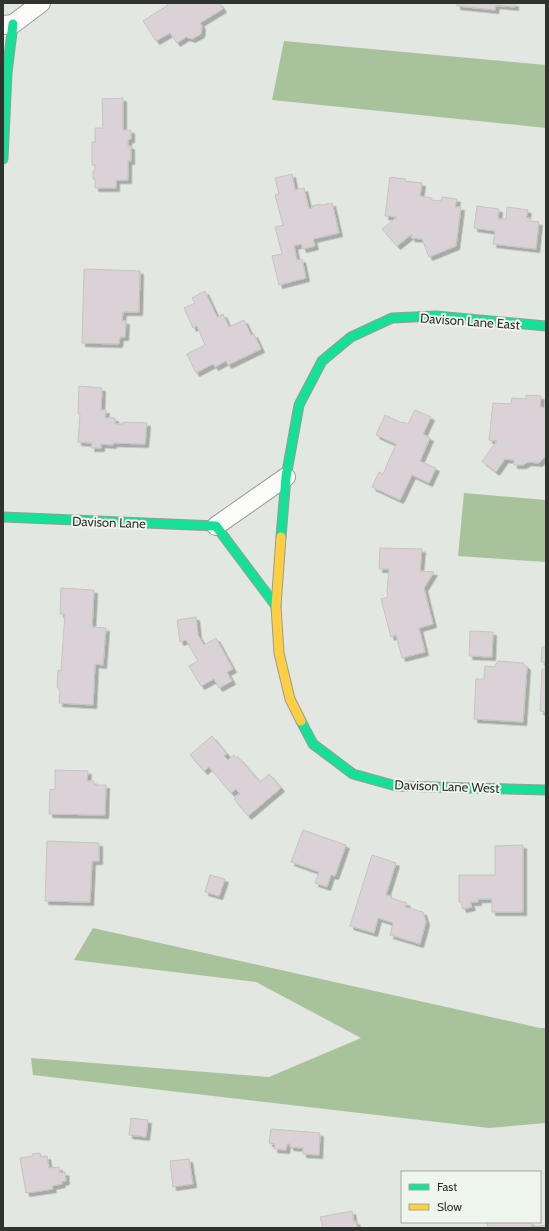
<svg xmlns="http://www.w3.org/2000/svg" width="549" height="1231" font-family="Cabin,sans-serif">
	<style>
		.water { fill: #a8c39b }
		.building { fill: #dad2d7; stroke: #c4c4c2; filter: url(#shadow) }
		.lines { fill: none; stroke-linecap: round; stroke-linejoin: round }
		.street-casing { stroke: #989b97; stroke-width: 20 }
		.fast-casing { stroke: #989b97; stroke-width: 11 }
		.slow-casing { stroke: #989b97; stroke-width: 11 }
		.street { stroke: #fbfbfa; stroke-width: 18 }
		.fast { stroke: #16e098; stroke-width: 9 }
		.slow { stroke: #ffcf43; stroke-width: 9 }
		.labels { text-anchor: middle; stroke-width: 4; stroke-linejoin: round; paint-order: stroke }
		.street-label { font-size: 13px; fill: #2f322e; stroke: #eff6ec }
	</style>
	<defs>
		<filter id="shadow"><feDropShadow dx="3.5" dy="3.5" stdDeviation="0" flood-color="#0004"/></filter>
	</defs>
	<rect width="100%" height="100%" fill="#e3e7e1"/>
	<!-- water -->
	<path class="water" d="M284 41 546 65V128L272 100Z
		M464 493 546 500V562L458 556Z
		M93 928 540 1028H546V1123L489 1128 33 1075 31 1058 269 1077 361 1038 256 982 74 960Z"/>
	<!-- building -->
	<path class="building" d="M166 3H219L223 9 200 23 202 26 201 34 192 39 186 37 177 43 170 33 156 41 143 21 168 5Z
		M457 3H515V7L496 5 495 10 457 6Z
		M123 98V130H131V139L128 140V146H131V161H128V180H116V188H95V179H93V171H95V165H92V142H95V128H103L102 99Z
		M292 174 295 190 304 188 309 209 313 208 312 206 320 204 322 205 332 203 339 233 313 239 315 246 303 249 301 244 294 246 297 260 302 259 306 278 279 285 272 256 282 254 275 227 283 225 275 195 279 194 275 178Z
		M390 177 405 179V181L422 183 420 196 432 198 431 200 441 201 442 197 457 199 455 207H461L456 246 429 257 422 239 411 238 412 234 397 246 382 229 397 217 385 216Z
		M477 206 499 209 498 219H506L507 207 528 210 526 218H530V221L539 222 536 249 493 244 495 231 474 228Z
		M84 269 140 271 139 312H123L122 321H126L125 337H120L119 344 82 343Z
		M205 291 217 317 223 314 229 327 244 320 251 335 254 334 261 349 228 365 226 361 215 367 213 364 196 373 187 354 205 345 197 326 193 328 184 308 195 303 192 298Z
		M79 386 102 388 101 410H106L105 418H115V424H123V422L147 423 145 444 113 443V445L101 444V448H91L92 443 78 442 80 414 78 413Z
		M526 395 541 396 540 407 546 408V456L539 463 528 462 523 465H514V460L505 459 496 472 482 461 497 441 489 440 493 403 511 404 512 398 526 399Z
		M415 410 431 417 423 434 430 438 420 461 436 468 429 483 412 475 400 500 372 487 379 472 383 474 396 444 376 435 385 415 402 423 403 422 408 424Z
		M380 548 422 549 420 571 434 572 424 588 433 624 419 628 425 652 402 658 396 635 391 637 381 599 388 597 387 592 389 569H379Z
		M61 588 94 590 92 627 106 628 103 665 95 664 93 705 59 703 60 690 57 687 58 670 61 671 65 614H60Z
		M196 617 198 635 204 645 216 638 233 669 227 672 232 681 219 688 214 679 201 686 189 666 198 661 186 640 180 642 177 620Z
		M470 631 493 632 492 657 469 656Z
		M542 647H546V662H541Z
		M498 661 523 663 527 667 523 722 474 719 476 679H484L485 666 494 667Z
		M542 669H546V712L540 711Z
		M212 736 227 754 224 756 228 760 234 755 236 758 238 757 260 782 269 774 281 788 248 816 234 799 240 794 236 789 231 793 209 767 204 771 190 755Z
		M55 770 88 771 87 781H94V785H106L105 815 49 814 50 789 55 790Z
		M303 830 346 845 335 876 331 875 327 887 315 883 319 872 291 862Z
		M47 841 99 843V861H92L90 902 45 901Z
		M523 845V912H492V899H478V902H470L472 907 463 909 461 902H459V875H495V846Z
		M372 855 396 863 386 895 392 896 391 898 407 903 405 907 423 912 426 922 420 944 390 935 393 923 378 918 374 933 350 926Z
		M210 875 225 879 219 896 205 892Z
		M131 1118 148 1120 146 1137 129 1135Z
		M271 1129 320 1133 319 1155 303 1154V1148L290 1147V1144H287L286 1150 274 1149 275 1144 269 1143Z
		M40 1153 41 1157 47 1156 49 1168 59 1167 60 1173 65 1172 66 1181 61 1182 62 1184 52 1186 53 1189 26 1193 20 1158 33 1156 32 1154Z
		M189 1159 193 1184 173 1187 170 1161Z
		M352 1211 354 1222 356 1221 357 1228H323L320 1217Z
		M487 1222H531L532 1227 546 1225V1228H488Z"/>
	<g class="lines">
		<!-- street casing -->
		<g class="street-casing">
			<path id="street" d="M3 25 13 24 41 3
				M216 526 286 477"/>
		</g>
		<!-- fast casing -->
		<g class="fast-casing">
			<path id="fast" d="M3 159 7 73 13 24
				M3 517 216 526 276 606
				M281 537 286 477 299 405 322 361 351 337 392 318 436 316 546 326
				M301 721 313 744 353 774 396 786 546 790"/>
		</g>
		<!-- slow casing -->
		<g class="slow-casing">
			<path id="slow" d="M281 537 276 606 279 653 290 699 301 721"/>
		</g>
		<!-- street -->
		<use href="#street" class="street"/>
		<!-- fast -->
		<use href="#fast" class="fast"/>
		<!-- slow -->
		<use href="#slow" class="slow"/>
	</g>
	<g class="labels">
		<!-- street labels -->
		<g class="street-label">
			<text transform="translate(470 321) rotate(4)" y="5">Davison Lane East</text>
			<text transform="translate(109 522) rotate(2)" y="5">Davison Lane</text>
			<text transform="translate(447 786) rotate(2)" y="5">Davison Lane West</text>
		</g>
	</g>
	<!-- border -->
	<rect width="549" height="1231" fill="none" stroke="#2f322e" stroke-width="8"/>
	<!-- legend -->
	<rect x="401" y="1171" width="140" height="52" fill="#eff6ec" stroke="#a2a8a0"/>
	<rect x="409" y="1184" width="20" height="6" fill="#16e098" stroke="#a2a8a0"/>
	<text x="437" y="1191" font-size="12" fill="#2f322e">Fast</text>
	<rect x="409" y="1204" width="20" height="6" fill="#ffcf43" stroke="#a2a8a0"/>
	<text x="437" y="1211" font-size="12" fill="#2f322e">Slow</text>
</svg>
